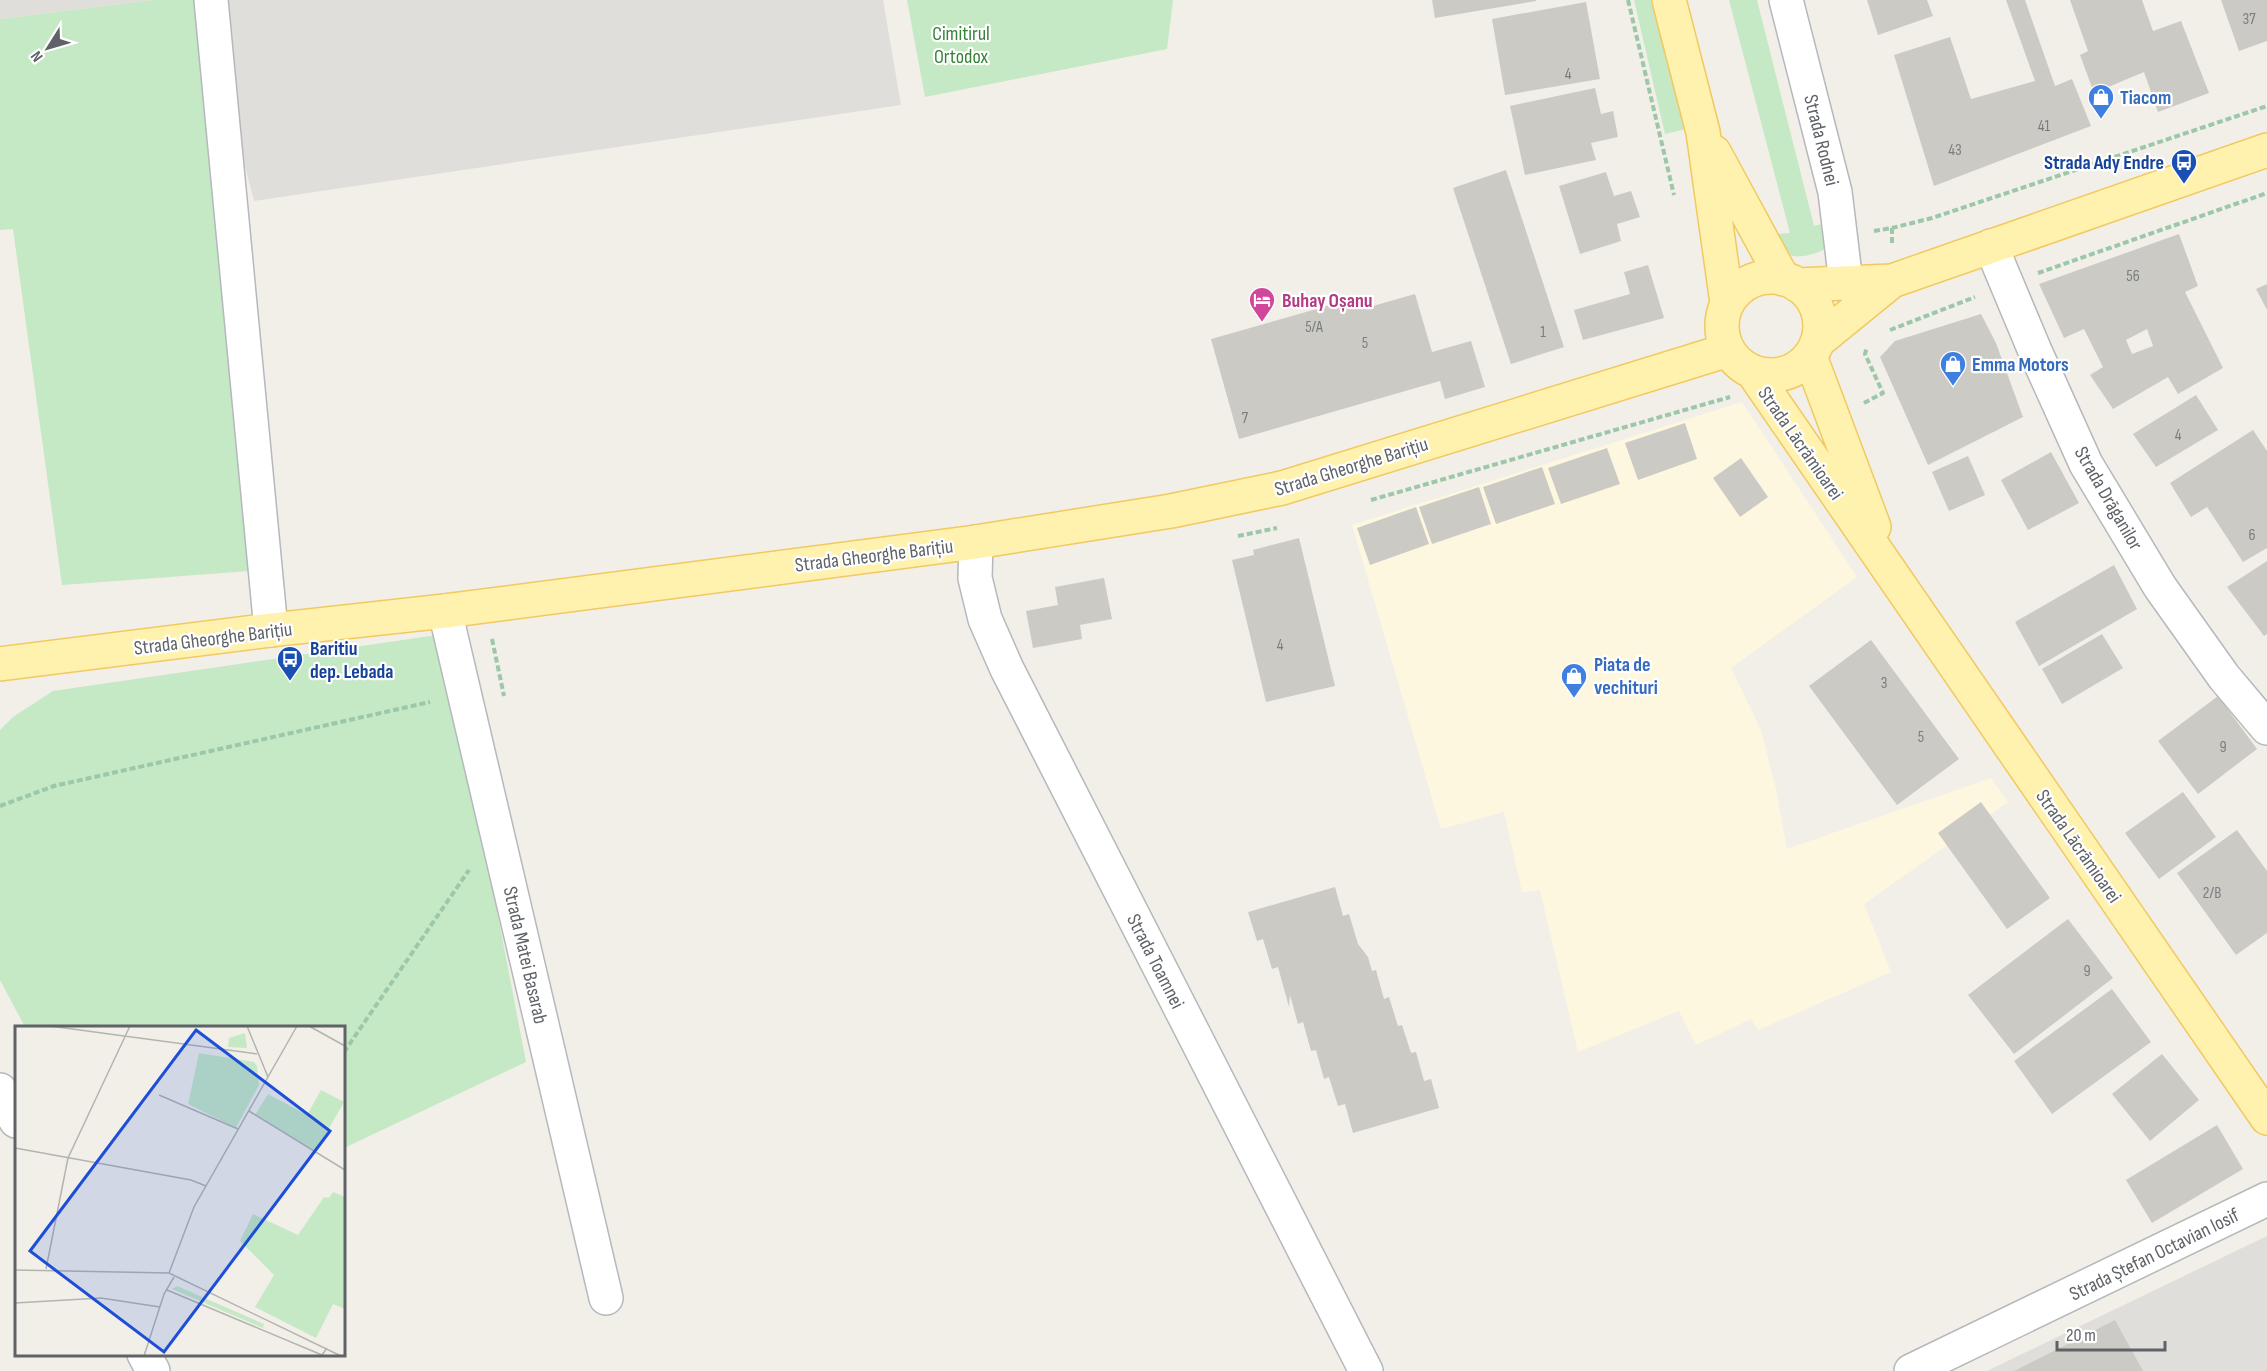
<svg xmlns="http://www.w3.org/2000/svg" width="2267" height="1371" font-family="'Sofia Sans Condensed',sans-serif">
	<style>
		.commercial { fill: #fef7e0 }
		.industrial { fill: #e0deda }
		.green { fill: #c5e8c5 }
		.building { fill: #cccac5; fill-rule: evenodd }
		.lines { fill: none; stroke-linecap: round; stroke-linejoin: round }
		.minor-casing { stroke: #b5b8bc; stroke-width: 36 }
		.major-casing { stroke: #f2c960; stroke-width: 36 }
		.path { stroke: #9cc7a9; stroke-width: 4; stroke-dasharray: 6 3; stroke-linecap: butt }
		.minor { stroke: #fff; stroke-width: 33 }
		.major { stroke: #fff2af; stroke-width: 33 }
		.labels { text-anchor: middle; stroke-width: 4.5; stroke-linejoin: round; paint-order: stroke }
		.number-label { font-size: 16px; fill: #7a7d7f }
		.park-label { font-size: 20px; fill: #348238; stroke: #fff }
		.shop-label { font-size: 20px; font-weight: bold; fill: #366cbe; stroke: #fff; text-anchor: start }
		.street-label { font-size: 20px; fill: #5f6368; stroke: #fff }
		.transit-label { font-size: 20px; font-weight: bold; fill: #164399; stroke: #fff; text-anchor: end }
		.hotel-label { font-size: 20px; font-weight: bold; fill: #b23c85; stroke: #fff; text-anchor: start }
		.inset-road { fill: none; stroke: #b3b3b1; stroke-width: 1.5 }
		.view { fill: #1d4ed8; fill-opacity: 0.15; stroke: #1d4ed8; stroke-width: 3 }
		.inset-edge { fill: none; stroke: #5f6368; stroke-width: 3 }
	</style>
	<rect width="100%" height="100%" fill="#f1efe8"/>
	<!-- commercial -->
	<path class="commercial" d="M1742 402 1857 577 1731 668 1761 730 1775 785 1787 849 1991 778 2008 802 1864 904 1891 972 1758 1030 1751 1019 1696 1045 1679 1011 1578 1052 1540 890 1522 892 1504 812 1441 829 1352 525Z"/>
	<!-- industrial -->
	<path class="industrial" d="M0 0H152L0 19Z
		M202 0H883L901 105 254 201Z
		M2267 1236V1371H1987Z"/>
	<!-- green -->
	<path class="green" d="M152 0H201L264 570 62 585 13 229 0 230V19Z
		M907 0H1173L1167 49 925 97Z
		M1634 0H1663L1695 127 1665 134Z
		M1729 0H1757L1814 226 1828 222 1829 247C1819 253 1797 261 1786 253 1780 249 1775 240 1771 234L1790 233Z
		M444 634 526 1062 344 1148V1028L25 1027 0 980V730L13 717 53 691Z"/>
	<!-- building -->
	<path class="building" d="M1432 0H1536V1L1435 18Z
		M1867 0H1927L1933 16 1878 35Z
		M2006 0H2025L2055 86 2072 79 2091 126 1934 186 1894 55 1950 37 1971 99 2035 81Z
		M2070 0H2142L2153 31 2181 21 2209 93 2158 112 2144 72 2094 93 2080 55 2088 51Z
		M2221 0H2267V41L2239 51Z
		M1586 2 1600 79 1505 95 1492 19Z
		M1595 88 1601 114 1613 111 1618 137 1591 143 1596 160 1525 175 1510 106Z
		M1506 170 1564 347 1511 364 1453 188Z
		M1606 172 1614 196 1631 191 1640 217 1617 224 1621 241 1580 254 1559 186Z
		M2179 234 2198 286 2185 292 2223 368 2178 394 2168 377 2113 409 2090 375 2103 367 2084 329 2064 338 2039 284ZM2147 329 2153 346 2132 354 2126 340Z
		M1648 265 1664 318 1583 340 1574 310 1630 294 1624 272Z
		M2267 284V310L2256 289Z
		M1415 294 1432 352 1471 341 1485 387 1445 399 1440 381 1239 439 1211 339 1362 296 1366 308Z
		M1981 314 1996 343 2023 417 1928 465 1880 357 1895 341Z
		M2196 395 2218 430 2156 467 2133 434Z
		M1685 423 1697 459 1638 480 1625 443Z
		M2253 430 2267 451V548L2243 562 2207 507 2191 517 2170 483Z
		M1607 448 1620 484 1561 504 1548 468Z
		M2051 452 2079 503 2028 530 2001 480Z
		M1968 456 1985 495 1949 511 1932 472Z
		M1741 458 1768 497 1740 517 1713 478Z
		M1542 467 1555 504 1496 524 1483 487Z
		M1479 487 1491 524 1432 544 1419 507Z
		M1416 507 1429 544 1370 565 1357 528Z
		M1299 538 1335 686 1266 702 1232 560 1254 555 1253 550Z
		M2267 561V634L2264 636 2227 587Z
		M2114 565 2137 609 2039 666 2015 622Z
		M1104 578 1112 619 1080 625 1082 639 1033 648 1026 611 1058 605 1055 587Z
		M2102 634 2123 668 2062 704 2042 669Z
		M1871 640 1959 759 1897 805 1809 686Z
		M2218 696 2257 749 2198 794 2158 741Z
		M2183 792 2216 837 2159 879 2125 833Z
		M1981 802 2050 898 2007 929 1938 833Z
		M2237 830 2267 871V933L2236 955 2177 873Z
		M1335 887 1343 916 1349 914 1358 944 1368 957 1372 971 1376 970 1384 999 1389 997 1398 1026 1402 1025 1411 1053 1416 1052 1424 1081 1431 1079 1439 1108 1353 1133 1345 1104 1338 1106 1329 1077 1324 1079 1316 1050 1311 1051 1303 1022 1298 1024 1290 995 1289 1007 1278 967 1272 969 1263 939 1257 941 1248 912Z
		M2068 919 2113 978 2014 1054 1968 995Z
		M2112 989 2151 1042 2052 1114 2014 1061Z
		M2162 1054 2199 1100 2150 1141 2112 1094Z
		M2217 1125 2243 1169 2152 1223 2126 1180Z
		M2115 1320 2143 1371H2014Z"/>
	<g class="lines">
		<!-- minor casing -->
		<g class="minor-casing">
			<path id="minor" d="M211 0 271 630
				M1786 0 1835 192 1846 283
				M1991 246 2035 351 2086 464 2160 587 2224 677 2267 728
				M976 542 975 578 985 619 1007 669 1366 1371
				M445 611 606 1298
				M0 1090 16 1121
				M144 1354 153 1371
				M1911 1371 2267 1199"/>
		</g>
		<!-- major casing -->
		<g class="major-casing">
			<path id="major" d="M1669 0 1703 132 1727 303
				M1714 152 1783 279
				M1722 326a49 49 0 1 1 98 0a49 49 0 1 1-98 0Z
				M1797 285 1892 281 2267 150
				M1817 342 1892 281
				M1810 356 1874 527
				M1752 371 2267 1118
				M0 664 271 630 445 611 976 542 1171 511 1282 488 1728 350"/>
		</g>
		<!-- path -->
		<path class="path" d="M1628 0 1674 195
			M1892 228V246
			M1874 231 1892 228 1932 218 2267 106
			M2038 273 2267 193
			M1890 330 1975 297
			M1864 403 1883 393 1865 354 1867 347
			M1371 500 1730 397
			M1238 536 1277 528
			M492 639 504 696
			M0 806 54 786 430 702
			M344 1052 469 870"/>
		<!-- minor -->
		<use href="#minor" class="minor"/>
		<!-- major -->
		<use href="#major" class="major"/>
	</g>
	<!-- icons -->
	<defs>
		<g id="shop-pin" transform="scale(1.35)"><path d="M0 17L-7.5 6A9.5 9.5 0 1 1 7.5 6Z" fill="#3f7fe0" stroke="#fff"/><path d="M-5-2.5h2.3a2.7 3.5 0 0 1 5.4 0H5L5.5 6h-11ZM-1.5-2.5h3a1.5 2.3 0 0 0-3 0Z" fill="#fff"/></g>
		<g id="bus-pin" transform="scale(1.35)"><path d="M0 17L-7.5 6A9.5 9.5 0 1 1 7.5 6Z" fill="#1a4fb4" stroke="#fff"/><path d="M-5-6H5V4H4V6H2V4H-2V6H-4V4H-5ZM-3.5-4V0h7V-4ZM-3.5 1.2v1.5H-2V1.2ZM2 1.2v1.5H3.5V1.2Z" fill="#fff"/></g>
		<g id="hotel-pin" transform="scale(1.35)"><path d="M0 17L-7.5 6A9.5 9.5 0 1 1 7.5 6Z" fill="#d1479c" stroke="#fff"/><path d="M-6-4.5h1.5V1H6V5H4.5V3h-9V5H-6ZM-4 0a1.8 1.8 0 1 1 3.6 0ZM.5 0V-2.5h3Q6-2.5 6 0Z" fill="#fff"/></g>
	</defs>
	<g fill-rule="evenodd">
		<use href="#shop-pin" x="2101" y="97"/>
		<use href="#bus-pin" x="2184" y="162"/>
		<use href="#hotel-pin" x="1262" y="300"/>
		<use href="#shop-pin" x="1953" y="364"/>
		<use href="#bus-pin" x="290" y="659"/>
		<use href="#shop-pin" x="1574" y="676"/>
	</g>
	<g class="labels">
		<!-- number labels -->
		<g class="number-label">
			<text x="2249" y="24">37</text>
			<text x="1568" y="79">4</text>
			<text x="2044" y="131">41</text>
			<text x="1955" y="155">43</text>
			<text x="2133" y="281">56</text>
			<text x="1314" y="332">5/A</text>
			<text x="1543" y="337">1</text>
			<text x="1365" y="348">5</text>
			<text x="1245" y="423">7</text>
			<text x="2178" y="440">4</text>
			<text x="2252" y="540">6</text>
			<text x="1280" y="650">4</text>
			<text x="1884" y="688">3</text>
			<text x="1921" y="742">5</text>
			<text x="2223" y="752">9</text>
			<text x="2212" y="898">2/B</text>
			<text x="2087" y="976">9</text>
		</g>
		<!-- park labels -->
		<g class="park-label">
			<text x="961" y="40">Cimitirul<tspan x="961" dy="23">Ortodox</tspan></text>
		</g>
		<!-- shop labels -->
		<g class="shop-label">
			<text x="2120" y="104">Tiacom</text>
			<text x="1972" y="371">Emma Motors</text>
			<text x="1594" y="671">Piata de<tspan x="1594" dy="23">vechituri</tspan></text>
		</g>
		<!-- street labels -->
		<g class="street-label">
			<text transform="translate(1822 140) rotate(76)" y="7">Strada Rodnei</text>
			<text transform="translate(1801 443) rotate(55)" y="7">Strada Lăcrămioarei</text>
			<text transform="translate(1351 466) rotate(-17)" y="7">Strada Gheorghe Barițiu</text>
			<text transform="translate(2109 498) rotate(60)" y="7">Strada Drăganilor</text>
			<text transform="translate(874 555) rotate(-7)" y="7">Strada Gheorghe Barițiu</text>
			<text transform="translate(213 638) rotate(-7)" y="7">Strada Gheorghe Barițiu</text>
			<text transform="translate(2079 846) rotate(55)" y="7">Strada Lăcrămioarei</text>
			<text transform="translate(526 955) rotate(77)" y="7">Strada Matei Basarab</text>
			<text transform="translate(1156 961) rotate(63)" y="7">Strada Toamnei</text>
			<text transform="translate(2154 1254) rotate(-26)" y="7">Strada Ștefan Octavian Iosif</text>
		</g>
		<!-- transit labels -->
		<g class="transit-label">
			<text x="2164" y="169">Strada Ady Endre</text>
			<text x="310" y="655" text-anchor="start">Baritiu<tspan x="310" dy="23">dep. Lebada</tspan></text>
		</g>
		<!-- hotel labels -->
		<g class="hotel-label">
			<text x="1282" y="307">Buhay Oșanu</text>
		</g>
	</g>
	<!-- overview -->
	<g transform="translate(15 1026)">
		<rect width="330" height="330" fill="#f1efe8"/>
		<path d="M230 7 232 22 213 21 214 12ZM184 27 239 36 242 40 244 59 221 102 173 78ZM306 64 329 76 301 125 240 89 253 68 292 89ZM318 166 330 171V283L318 278 301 312 240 281 259 249 225 215 238 188 283 209 309 171 314 172ZM162 260 249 298 248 302 157 263Z" fill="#c5e8c5"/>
		<path class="inset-road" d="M35 0 242 28M232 0 253 51M294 0 330 20M144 69 223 103M234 85 330 144M0 122 176 154 191 160M31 243 53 132 115 0M0 244 154 247 326 330M154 247 179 181 282 0M152 264 307 329 312 322M0 277 86 272 145 281M129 330 149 268 159 251"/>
		<path class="view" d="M181 4 315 105 149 326 15 225Z"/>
		<rect width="330" height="330" class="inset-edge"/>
	</g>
	<!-- north arrow -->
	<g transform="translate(48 48) rotate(233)" stroke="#ffffff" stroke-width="4.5" paint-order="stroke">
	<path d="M0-4.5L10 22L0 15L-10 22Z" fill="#5f6368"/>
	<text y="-9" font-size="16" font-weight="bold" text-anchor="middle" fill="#5f6368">N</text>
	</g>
	<!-- scale -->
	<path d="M2057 1341v9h108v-9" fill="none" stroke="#5f6368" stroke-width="3"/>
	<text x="2066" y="1341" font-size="18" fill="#5f6368" stroke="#ffffff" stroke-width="4.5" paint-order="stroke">20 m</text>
</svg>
